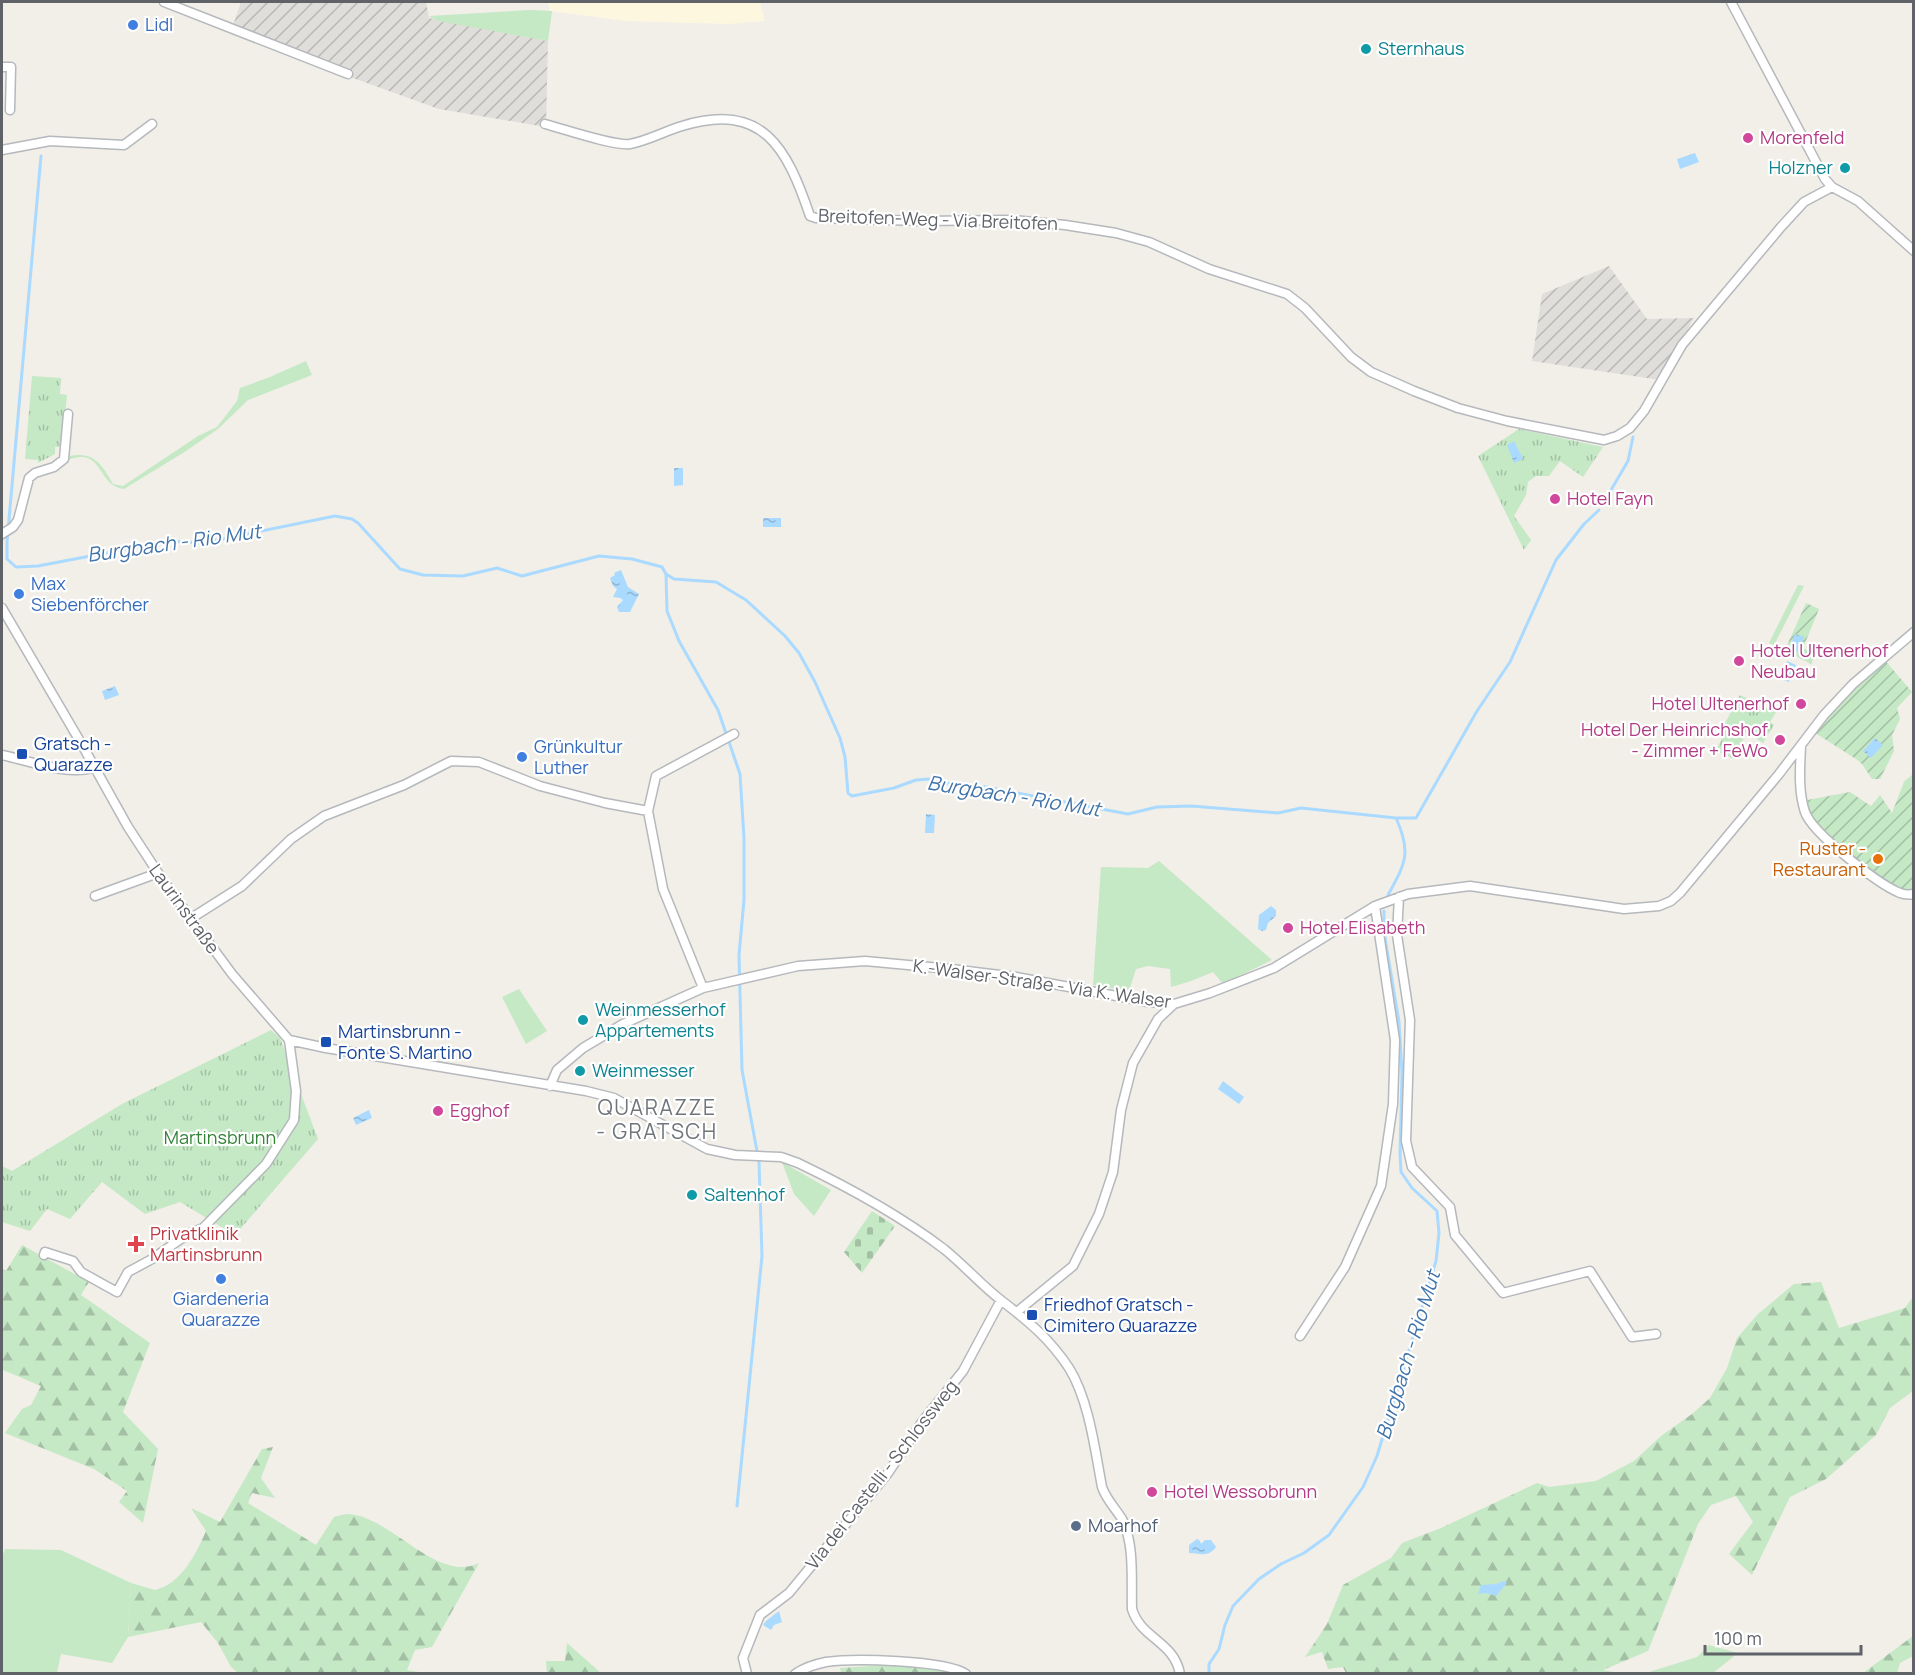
<svg xmlns="http://www.w3.org/2000/svg" width="1915" height="1675" font-family="Manrope,sans-serif">
	<style>
		.commercial { fill: #fef7e0 }
		.industrial { fill: url(#industrial-furrows) }
		.grass { fill: #c5e8c5 }
		.forest { fill: url(#forest-firs) }
		.cemetery { fill: url(#cemetery-stones) }
		.park { fill: url(#park-tufts) }
		.garden { fill: url(#garden-furrows) }
		.water { fill: url(#water-ripples) }
		.lines { fill: none; stroke-linecap: round; stroke-linejoin: round }
		.stream { stroke: #aadaff; stroke-width: 3 }
		.street-casing { stroke: #b5b8bc; stroke-width: 11 }
		.street { stroke: #fff; stroke-width: 8 }
		.shop-dot { fill: #3f7fe0; stroke: #fff; stroke-width: 2 }
		.culture-dot { fill: #0f9aa8; stroke: #fff; stroke-width: 2 }
		.hotel-dot { fill: #d1479c; stroke: #fff; stroke-width: 2 }
		.transit-dot { fill: #1a4fb4; stroke: #fff; stroke-width: 2 }
		.food-dot { fill: #e8710a; stroke: #fff; stroke-width: 2 }
		.health-dot { fill: #e0444e; stroke: #fff; stroke-width: 2 }
		.service-dot { fill: #5c6f8a; stroke: #fff; stroke-width: 2 }
		.labels { text-anchor: middle; stroke-width: 4.5; stroke-linejoin: round; paint-order: stroke }
		.shop-label { font-size: 18px; fill: #366cbe; stroke: #fff; text-anchor: start }
		.culture-label { font-size: 18px; fill: #0d838f; stroke: #fff; text-anchor: start }
		.hotel-label { font-size: 18px; fill: #b23c85; stroke: #fff; text-anchor: start }
		.street-label { font-size: 18px; fill: #5f6368; stroke: #fff }
		.transit-label { font-size: 18px; fill: #164399; stroke: #fff; text-anchor: start }
		.food-label { font-size: 18px; fill: #c56008; stroke: #fff; text-anchor: end }
		.park-label { font-size: 18px; fill: #348238; stroke: #fff }
		.health-label { font-size: 18px; fill: #be3a42; stroke: #fff; text-anchor: start }
		.service-label { font-size: 18px; fill: #4e5e75; stroke: #fff; text-anchor: start }
		.water-label { font-size: 20px; font-style: italic; fill: #4174aa; stroke: #fff }
		.quarter-label { font-size: 21px; letter-spacing: 1.5px; fill: #70757a; stroke: #fff }
	</style>
	<defs>
		<pattern id="industrial-furrows" width="10" height="10" patternUnits="userSpaceOnUse" patternTransform="scale(1.5)"><rect width="10" height="10" fill="#e0deda"/><path d="M-1 1l2-2M0 10L10 0M9 11l2-2" fill="none" stroke="#b9b8b5"/></pattern>
		<pattern id="forest-firs" width="22" height="20" patternUnits="userSpaceOnUse" patternTransform="scale(1.5)"><rect width="22" height="20" fill="#c5e8c5"/><path d="M5 1l3.5 6h-7zM16 11l3.5 6h-7z" fill="#a3c0a4"/></pattern>
		<pattern id="cemetery-stones" width="16" height="16" patternUnits="userSpaceOnUse" patternTransform="scale(1.5)"><rect width="16" height="16" fill="#c5e8c5"/><path d="M2 7V4a2 2 0 0 1 4 0v3zM10 15v-3a2 2 0 0 1 4 0v3z" fill="#a3c0a4"/></pattern>
		<pattern id="park-tufts" width="24" height="20" patternUnits="userSpaceOnUse" patternTransform="scale(1.5)"><rect width="24" height="20" fill="#c5e8c5"/><path d="M3 7l-1-3M5 7V3M7 7l1-3M15 17l-1-3M17 17v-4M19 17l1-3" fill="none" stroke="#a3c0a4"/></pattern>
		<pattern id="garden-furrows" width="10" height="10" patternUnits="userSpaceOnUse" patternTransform="scale(1.5)"><rect width="10" height="10" fill="#c5e8c5"/><path d="M-1 1l2-2M0 10L10 0M9 11l2-2" fill="none" stroke="#a3c0a4"/></pattern>
		<pattern id="water-ripples" width="26" height="14" patternUnits="userSpaceOnUse" patternTransform="scale(1.5)"><rect width="26" height="14" fill="#aadaff"/><path d="M2 4q2-2 4 0t4 0M15 11q2-2 4 0t4 0" fill="none" stroke="#8eb4d2"/></pattern>
	</defs>
	<rect width="100%" height="100%" fill="#f1efe8"/>
	<!-- commercial -->
	<path class="commercial" d="M548 2H760L765 21 728 24 626 21 550 11Z"/>
	<!-- industrial -->
	<path class="industrial" d="M240 2H426L429 18 548 41 546 127 439 109 328 69 232 28 240 5Z
		M1609 266 1647 319 1694 318 1660 380 1532 361 1542 294Z"/>
	<!-- grass -->
	<path class="grass" d="M530 10 552 11 548 41 438 21 429 16Z
		M306 361 312 375 248 400 218 429 186 451 124 489C97 487 104 446 68 460L66 457C93 450 101 463 113 484L123 486 198 436 217 427 237 401 240 388 270 377Z
		M1798 585 1804 586 1774 645 1769 643Z
		M1159 861 1272 960 1223 984 1213 972 1191 981 1171 987 1170 969 1148 966 1136 969 1129 991 1093 985 1101 867 1148 868Z
		M519 989 547 1031 526 1044 502 997Z
		M782 1162 831 1190 814 1216 794 1194Z
		M5 1549 61 1550 131 1583 128 1637 112 1663 61 1654 57 1673 2 1674V1557Z
		M1709 1645 1738 1653 1713 1673H1629H1646L1697 1657Z
		M1603 1670 1619 1673 1528 1674 1529 1673Z"/>
	<!-- forest -->
	<path class="forest" d="M22 1245 89 1282 81 1295 150 1343 123 1412 158 1449 143 1523 119 1502 127 1491 94 1469 5 1433 22 1409 31 1405 41 1386 3 1370 2 1365V1269L6 1271Z
		M1821 1282 1839 1328 1905 1308 1913 1297V1391L1890 1408 1876 1435 1826 1479 1790 1497 1752 1575 1729 1554 1753 1522 1736 1496 1711 1505 1698 1524 1648 1651 1603 1670 1528 1674 1346 1673 1343 1667 1328 1669 1322 1652 1305 1657 1327 1624 1343 1585 1391 1558 1402 1543 1441 1528 1537 1483 1549 1487 1596 1481 1634 1461 1661 1436 1692 1414 1710 1398 1727 1368 1737 1338 1758 1314 1794 1284Z
		M273 1447 261 1478 275 1498 252 1493 248 1503 316 1545 334 1517C338 1516 344 1514 348 1514 391 1516 437 1584 479 1563L432 1647 415 1650 407 1670 424 1673H238L231 1667 218 1643 201 1622 128 1637 131 1583 155 1590C181 1584 196 1554 206 1531L191 1508 220 1522 262 1449Z
		M1913 1636V1656L1900 1663 1897 1673H1863Z
		M567 1643 601 1673H547L546 1661H565Z
		M903 1664 952 1673H841L840 1668Z"/>
	<!-- cemetery -->
	<path class="cemetery" d="M872 1211 895 1226 862 1273 844 1252Z"/>
	<!-- park -->
	<path class="park" d="M32 376 61 378 60 394 67 395 62 447H55V454L38 463V460L25 459Z
		M1519 429 1603 447 1583 477 1560 461 1549 476H1536L1528 482 1526 495 1514 516 1531 540 1524 550 1478 456Z
		M1740 695 1776 712 1770 722 1774 725 1763 743 1746 732 1735 759 1716 751 1727 727 1724 725Z
		M271 1030 280 1038 318 1139 235 1235 180 1202 145 1214 102 1182 70 1219 47 1209 30 1231 2 1222V1166L12 1171 122 1104Z"/>
	<!-- garden -->
	<path class="garden" d="M1806 603 1819 609 1803 648 1815 654 1811 664 1785 650Z
		M1883 658 1912 692 1897 708 1900 719 1892 735 1894 751 1880 779H1872L1862 764 1856 759 1812 731Z
		M1913 774V894L1897 892 1817 830 1802 801 1850 792 1871 806 1880 795 1892 813 1904 782Z"/>
	<!-- water -->
	<path class="water" d="M1695 153 1699 162 1680 169 1677 159Z
		M1514 441 1523 459 1514 463 1507 445Z
		M674 468H683V485L674 486Z
		M763 518H781V527H763Z
		M621 570 628 587 639 594 630 612H619L617 607 623 600 620 598 613 597 617 589 613 586 610 578 615 575 614 573Z
		M1795 634 1804 637 1798 653 1789 649Z
		M1787 661 1796 665 1789 682 1779 678Z
		M115 686 119 695 105 700 102 691Z
		M1875 738 1883 745 1871 758 1863 751Z
		M926 814 935 815 934 833H925Z
		M1271 906 1276 910V916L1268 923 1266 930 1262 931 1258 929 1259 915Z
		M1223 1081 1244 1097 1239 1104 1218 1089Z
		M369 1110 372 1118 356 1125 353 1118Z
		M1197 1539 1200 1541 1201 1544 1205 1540H1211L1216 1547C1208 1558 1200 1553 1189 1553V1545Z
		M1504 1581 1507 1583 1496 1596 1486 1593 1478 1594 1481 1585 1496 1584Z
		M779 1611 782 1622 774 1625 771 1630 763 1625 766 1621Z"/>
	<g class="lines">
		<!-- stream -->
		<path class="stream" d="M41 156 7 542V559L16 567 38 566 169 541 203 543 335 516 352 519 358 523 400 569 423 575 463 576 497 568 522 576 599 556 632 559 662 567 666 574 674 579 716 582 746 600 785 636 799 653 815 682 840 738 845 757 848 793 852 796 894 788 916 780 930 779 955 785 986 787 1128 814 1157 807 1191 806 1278 813 1301 808 1396 818C1412 853 1405 864 1388 895
			M1604 502 1628 461 1633 437
			M666 574 667 611 679 641 718 710 740 774 744 838V900L739 955 742 1070 759 1162 762 1256 737 1506
			M1396 818H1416L1477 711 1510 662 1556 560 1584 524 1599 510
			M1209 1674V1664L1219 1649 1225 1625 1233 1606 1259 1579 1281 1564 1304 1553 1329 1535 1363 1487 1377 1456 1436 1261 1439 1233 1437 1211 1412 1188 1401 1172 1400 1153 1402 1073 1399 1022 1384 932V911"/>
		<!-- street casing -->
		<g class="street-casing">
			<path id="street" d="M164 2 348 74
				M1731 2 1825 179 1832 187 1858 201 1914 251
				M2 67H11L10 110
				M545 124C564 129 613 146 630 144 647 141 665 131 682 126 763 101 787 148 810 216L816 218 921 221 1013 220 1065 225 1116 233 1149 242 1209 269 1287 294 1305 308 1351 357 1371 372 1414 391 1458 408 1507 421 1604 440 1617 436 1630 428 1644 411 1682 345 1781 227 1804 202 1832 187
				M2 150 50 141 124 145 152 124
				M2 534 13 527 18 520 29 478 35 473 54 467 64 459 68 414
				M2 608 81 743 128 827 162 879 232 974 289 1040
				M1801 746C1800 768 1798 791 1805 812 1812 833 1878 884 1900 893 1905 895 1908 895 1914 894
				M2 755C26 760 71 777 94 767
				M648 811 663 889 703 988
				M95 896 158 873
				M1399 897 1397 935 1410 1020 1406 1141 1412 1167 1450 1207 1455 1235 1503 1293 1590 1271 1632 1337 1656 1334
				M190 919 242 886 291 839 324 816 404 785 451 761 479 762 540 786 605 803 648 811 656 776 734 734
				M289 1040 326 1048 586 1091 614 1098 707 1149 735 1155 781 1157 798 1163C846 1186 902 1217 944 1249 964 1265 981 1285 1002 1301 1028 1321 1050 1339 1069 1368 1089 1400 1095 1450 1102 1487 1106 1499 1115 1508 1122 1519 1135 1545 1131 1581 1132 1609 1141 1639 1174 1641 1180 1674
				M550 1086 557 1070 583 1048 623 1024 703 988 798 966 865 961 951 969 1016 977 1148 1002 1174 1004 1210 993 1274 968 1375 906 1408 894 1470 886 1624 909 1659 906 1671 901 1680 893 1779 774 1824 715 1853 684 1914 632
				M44 1255 45 1252 73 1261 81 1272 117 1292 128 1272 152 1259 188 1234 203 1228 266 1164 294 1120 296 1091 289 1040
				M1018 1311 1073 1266 1099 1214 1113 1172 1121 1110 1133 1063 1158 1019 1174 1004
				M1300 1336 1345 1267 1381 1186 1393 1104 1395 1040 1375 906
				M747 1674 743 1658 760 1615 789 1593 888 1473 922 1422 963 1371 1001 1300
				M795 1674C804 1668 816 1664 826 1662 853 1658 945 1660 966 1674"/>
		</g>
		<!-- street -->
		<use href="#street" class="street"/>
	</g>
	<!-- markers -->
	<g class="shop-dot">
		<circle cx="133" cy="25" r="6"/>
		<circle cx="19" cy="594" r="6"/>
		<circle cx="522" cy="757" r="6"/>
		<circle cx="221" cy="1279" r="6"/>
	</g>
	<g class="culture-dot">
		<circle cx="1366" cy="49" r="6"/>
		<circle cx="1845" cy="168" r="6"/>
		<circle cx="583" cy="1020" r="6"/>
		<circle cx="580" cy="1071" r="6"/>
		<circle cx="692" cy="1195" r="6"/>
	</g>
	<g class="hotel-dot">
		<circle cx="1748" cy="138" r="6"/>
		<circle cx="1555" cy="499" r="6"/>
		<circle cx="1739" cy="661" r="6"/>
		<circle cx="1801" cy="704" r="6"/>
		<circle cx="1780" cy="740" r="6"/>
		<circle cx="1288" cy="928" r="6"/>
		<circle cx="438" cy="1111" r="6"/>
		<circle cx="1152" cy="1492" r="6"/>
	</g>
	<g class="transit-dot">
		<rect x="16" y="748" width="12" height="12" rx="3"/>
		<rect x="320" y="1036" width="12" height="12" rx="3"/>
		<rect x="1026" y="1309" width="12" height="12" rx="3"/>
	</g>
	<circle class="food-dot" cx="1878" cy="859" r="6"/>
	<path class="health-dot" d="M133 1235h6v6h6v6h-6v6h-6v-6h-6v-6h6z"/>
	<circle class="service-dot" cx="1076" cy="1526" r="6"/>
	<g class="labels">
		<!-- shop labels -->
		<g class="shop-label">
			<text x="145" y="31">Lidl</text>
			<text x="31" y="590">Max<tspan x="31" dy="21">Siebenförcher</tspan></text>
			<text x="534" y="753">Grünkultur<tspan x="534" dy="21">Luther</tspan></text>
			<text x="221" y="1305" text-anchor="middle">Giardeneria<tspan x="221" dy="21">Quarazze</tspan></text>
		</g>
		<!-- culture labels -->
		<g class="culture-label">
			<text x="1378" y="55">Sternhaus</text>
			<text x="1833" y="174" text-anchor="end">Holzner</text>
			<text x="595" y="1016">Weinmesserhof<tspan x="595" dy="21">Appartements</tspan></text>
			<text x="592" y="1077">Weinmesser</text>
			<text x="704" y="1201">Saltenhof</text>
		</g>
		<!-- hotel labels -->
		<g class="hotel-label">
			<text x="1760" y="144">Morenfeld</text>
			<text x="1567" y="505">Hotel Fayn</text>
			<text x="1751" y="657">Hotel Ultenerhof<tspan x="1751" dy="21">Neubau</tspan></text>
			<text x="1789" y="710" text-anchor="end">Hotel Ultenerhof</text>
			<text x="1768" y="736" text-anchor="end">Hotel Der Heinrichshof<tspan x="1768" dy="21">- Zimmer + FeWo</tspan></text>
			<text x="1300" y="934">Hotel Elisabeth</text>
			<text x="450" y="1117">Egghof</text>
			<text x="1164" y="1498">Hotel Wessobrunn</text>
		</g>
		<!-- street labels -->
		<g class="street-label">
			<text transform="translate(938 220) rotate(2)" y="6">Breitofen-Weg - Via Breitofen</text>
			<text transform="translate(184 909) rotate(54)" y="6">Laurinstraße</text>
			<text transform="translate(1042 984) rotate(8)" y="6">K.-Walser-Straße - Via K. Walser</text>
			<text transform="translate(882 1475) rotate(-52)" y="6">Via dei Castelli - Schlossweg</text>
		</g>
		<!-- transit labels -->
		<g class="transit-label">
			<text x="34" y="750">Gratsch -<tspan x="34" dy="21">Quarazze</tspan></text>
			<text x="338" y="1038">Martinsbrunn -<tspan x="338" dy="21">Fonte S. Martino</tspan></text>
			<text x="1044" y="1311">Friedhof Gratsch -<tspan x="1044" dy="21">Cimitero Quarazze</tspan></text>
		</g>
		<!-- food labels -->
		<g class="food-label">
			<text x="1866" y="855">Ruster -<tspan x="1866" dy="21">Restaurant</tspan></text>
		</g>
		<!-- park labels -->
		<g class="park-label">
			<text x="220" y="1144">Martinsbrunn</text>
		</g>
		<!-- health labels -->
		<g class="health-label">
			<text x="150" y="1240">Privatklinik<tspan x="150" dy="21">Martinsbrunn</tspan></text>
		</g>
		<!-- service labels -->
		<g class="service-label">
			<text x="1088" y="1532">Moarhof</text>
		</g>
		<!-- water labels -->
		<g class="water-label">
			<text transform="translate(174 543) rotate(-8)" y="7">Burgbach - Rio Mut</text>
			<text transform="translate(1014 796) rotate(9)" y="7">Burgbach - Rio Mut</text>
			<text transform="translate(1408 1355) rotate(-73)" y="7">Burgbach - Rio Mut</text>
		</g>
		<!-- quarter labels -->
		<g class="quarter-label">
			<text x="657" y="1115">QUARAZZE<tspan x="657" dy="24">- GRATSCH</tspan></text>
		</g>
	</g>
	<!-- border -->
	<rect width="1915" height="1675" fill="none" stroke="#5f6368" stroke-width="6"/>
	<!-- scale -->
	<path d="M1705 1645v9h156v-9" fill="none" stroke="#5f6368" stroke-width="3"/>
	<text x="1714" y="1645" font-size="18" fill="#5f6368" stroke="#ffffff" stroke-width="4.5" paint-order="stroke">100 m</text>
</svg>
